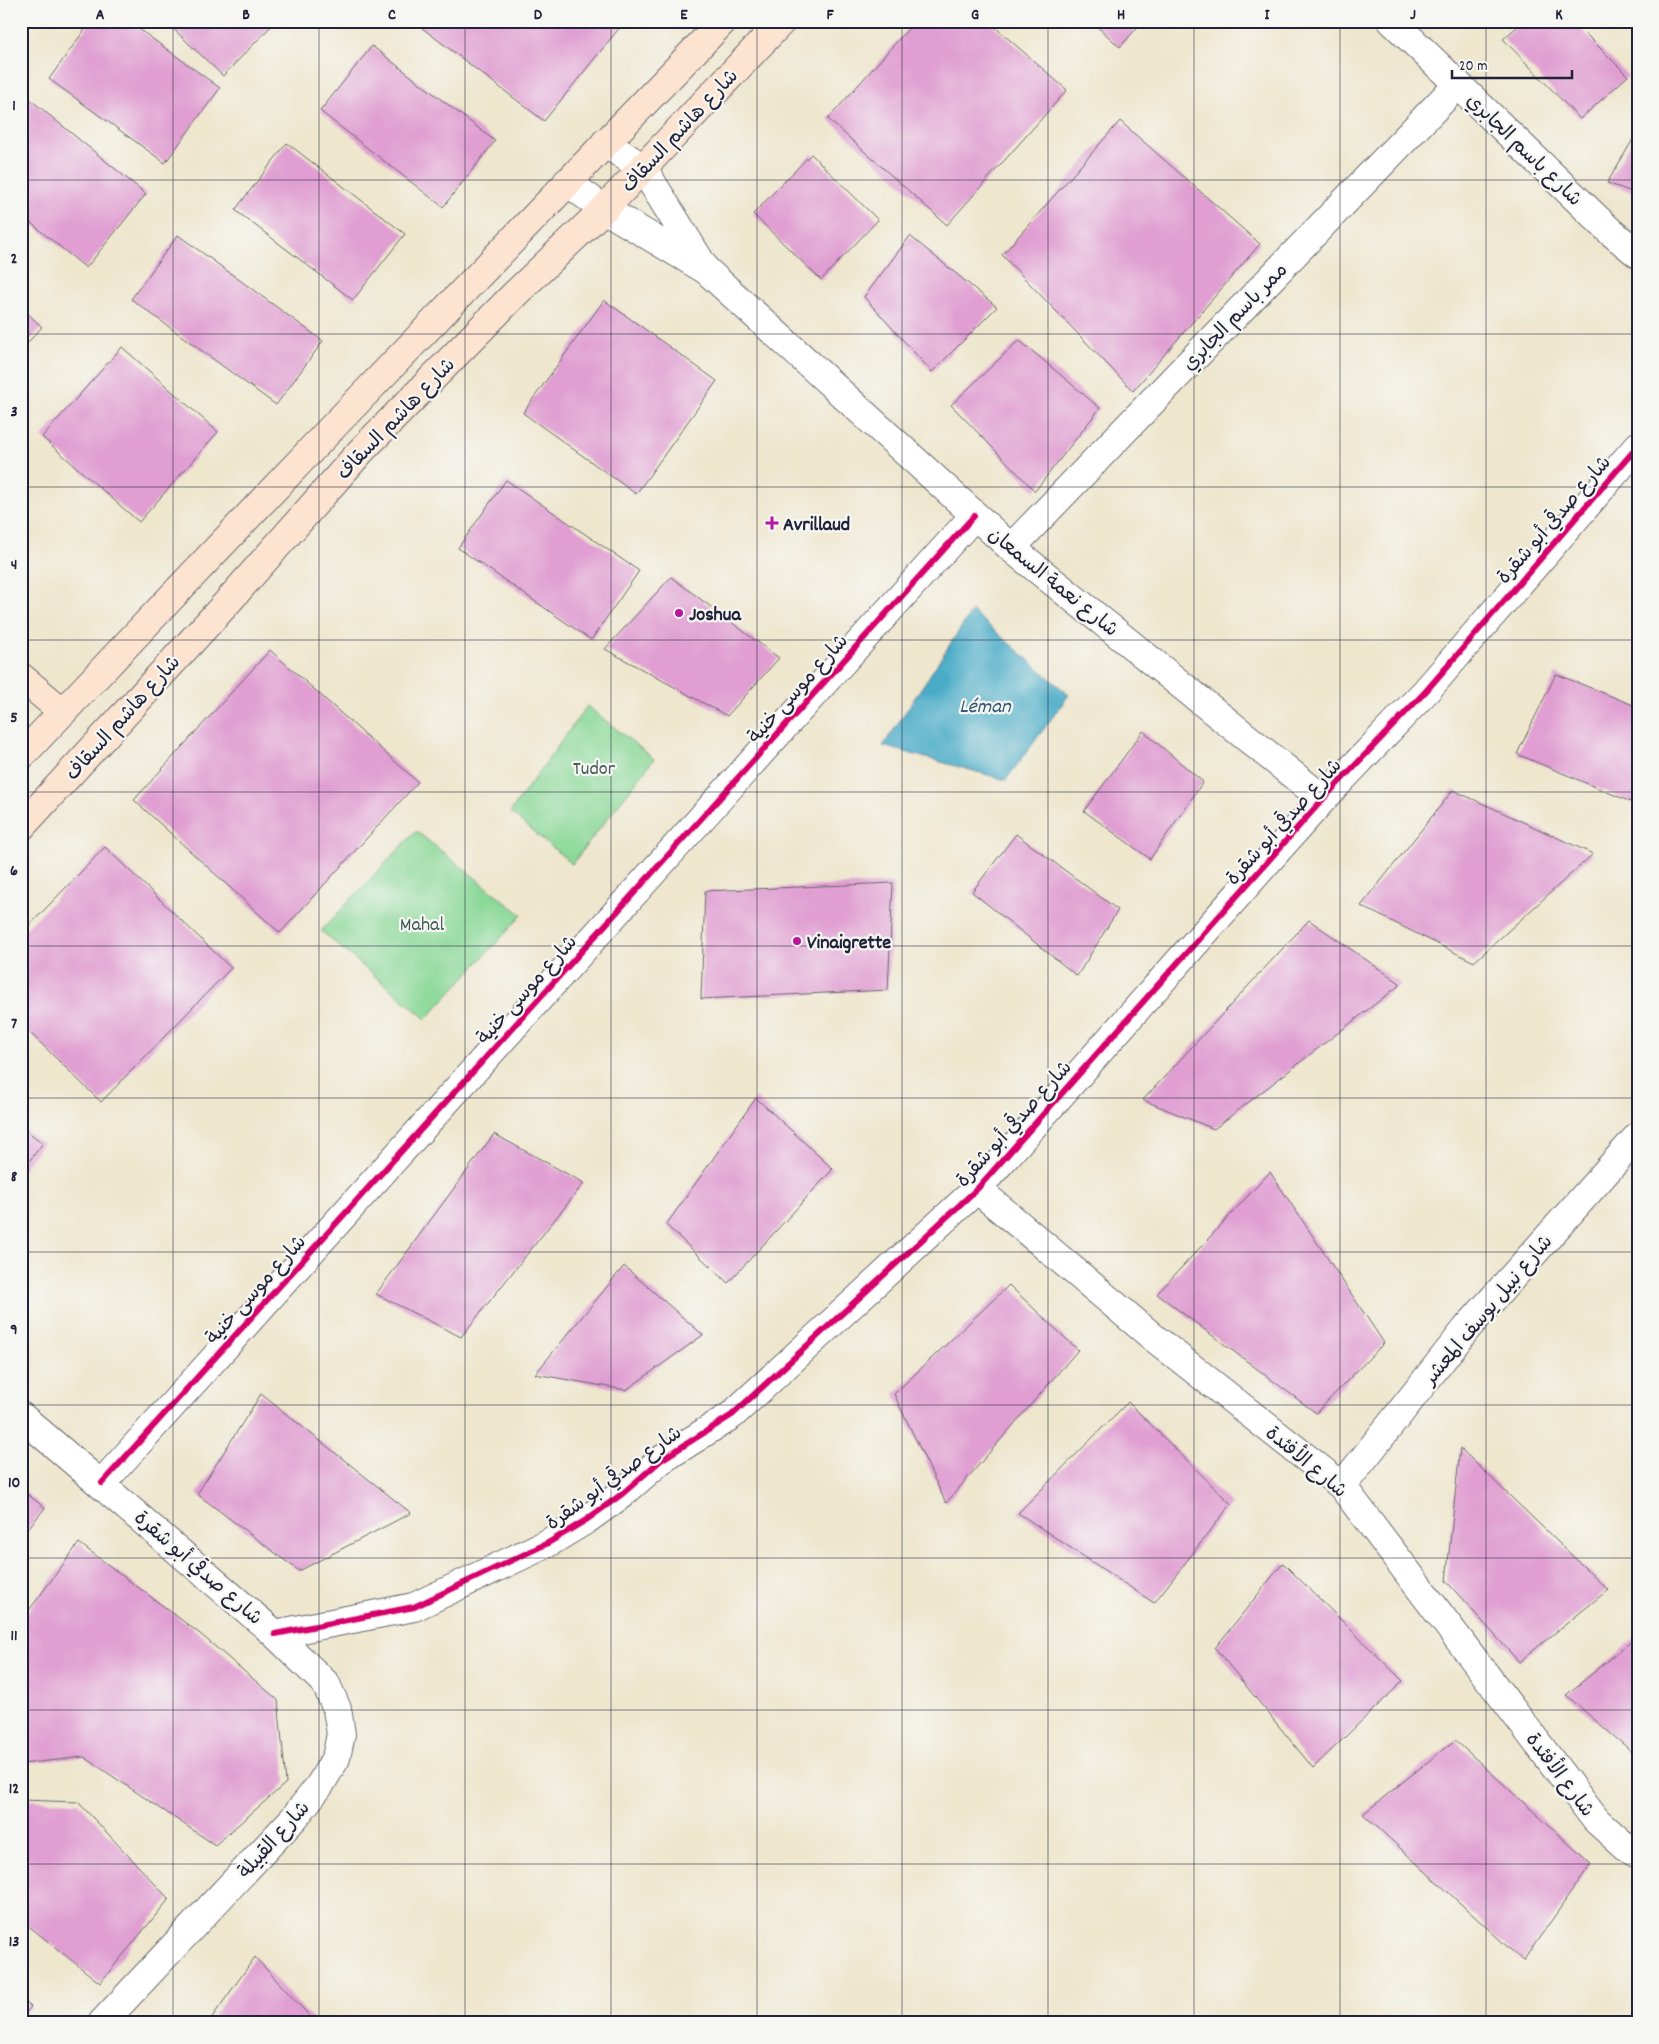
<svg xmlns="http://www.w3.org/2000/svg" width="1659" height="2044" font-family="Dekko,'Playpen Sans Arabic',sans-serif">
	<style>
		.green { fill: #89d897; stroke: #567d69 }
		.water { fill: #48abc7; stroke: #356681 }
		.building { fill: #e09ed2 }
		.lines { fill: none; stroke-linecap: round; stroke-linejoin: round }
		.street-casing { stroke: #69676e; stroke-width: 30 }
		.secondary-casing { stroke: #69676e; stroke-width: 30 }
		.street { stroke: #fff; stroke-width: 28 }
		.secondary { stroke: #fde4d1; stroke-width: 28 }
		.cycleway-casing { stroke: #f6f6f2; stroke-width: 9 }
		.cycleway { stroke: #d6006c; stroke-width: 6 }
		.grid { fill: none; stroke: #22223b; stroke-width: 1; stroke-opacity: 0.55 }
		.poi-dot { fill: #b5179e; stroke: #f6f6f2; stroke-width: 2 }
		.labels { text-anchor: middle; stroke-width: 4.5; stroke-linejoin: round; paint-order: stroke }
		.street-label { font-size: 20px; fill: #22223b; stroke: #f6f6f2 }
		.poi-label { font-size: 20px; font-weight: bold; fill: #22223b; stroke: #f6f6f2; text-anchor: start }
		.park-label { font-size: 20px; fill: #415957; stroke: #f6f6f2 }
		.water-label { font-size: 21px; font-style: italic; fill: #315973; stroke: #f6f6f2 }
		.neatline { fill: none; stroke: #22223b; stroke-width: 2 }
		.grid-label { font-size: 16px; text-anchor: middle; font-weight: bold; fill: #22223b }
	</style>
	<rect width="100%" height="100%" fill="#f6f6f2"/>
	<filter id="ink" filterUnits="userSpaceOnUse"><feTurbulence type="fractalNoise" baseFrequency=".02" numOctaves="2"/><feDisplacementMap in="SourceGraphic" scale="10" xChannelSelector="R" yChannelSelector="G"/><feConvolveMatrix kernelMatrix="1 2 1 2 8 2 1 2 1" color-interpolation-filters="sRGB"/></filter>
	<filter id="wash" filterUnits="userSpaceOnUse"><feTurbulence type="fractalNoise" baseFrequency=".0096" numOctaves="4" result="noise"/><feDisplacementMap in="SourceGraphic" scale="20" xChannelSelector="R" yChannelSelector="G"/><feGaussianBlur stdDeviation="1.12" result="paint"/><feColorMatrix in="noise" values="0 0 0 0 0 0 0 0 0 0 0 0 0 0 0 0 0 1.4 0 .05"/><feComposite in="paint" operator="in"/></filter>
	<g filter="url(#wash)">
		<rect width="100%" height="100%" fill="#eee6cd"/>
		<!-- green -->
		<path class="green" d="M587 706 654 759 572 864 510 812Z
			M416 831 522 915 426 1019 321 931Z"/>
		<!-- water -->
		<path class="water" d="M972 611 1069 695 1006 780 883 746Z"/>
		<g id="blocks">
			<!-- building -->
			<path class="building" d="M91 21H128L220 88 165 163 49 79Z
				M165 21H276L223 76Z
				M413 21H625L544 121Z
				M915 21H988L1067 90 947 225 828 119Z
				M1091 21H1143L1120 47Z
				M1524 21H1573L1628 76 1580 119 1503 39Z
				M372 46 495 141 443 207 320 111Z
				M21 92 146 194 86 268 21 215Z
				M1120 121 1260 244 1133 391 1002 255Z
				M1638 131V194L1607 183Z
				M287 143 405 234 353 300 235 210Z
				M811 154 878 220 821 280 753 214Z
				M178 235 323 341 276 405 131 299Z
				M910 236 997 307 932 372 864 297Z
				M604 300 717 381 636 494 523 413Z
				M21 307 42 327 21 350Z
				M1019 340 1100 408 1035 491 951 405Z
				M122 347 218 432 139 522 42 437Z
				M506 480 639 571 591 640 458 548Z
				M671 577 779 658 727 716 605 649Z
				M270 650 418 782 280 933 134 800Z
				M1556 674 1638 707V805L1517 754Z
				M1143 731 1203 782 1150 859 1084 811Z
				M1453 790 1593 854 1474 962 1361 906Z
				M1016 834 1118 910 1077 976 972 892Z
				M105 847 231 968 101 1102 21 1024V934Z
				M893 883 888 990 701 999 705 891Z
				M1309 920 1401 984 1214 1129 1143 1100Z
				M756 1098 833 1169 728 1283 666 1225Z
				M21 1127 43 1143 21 1172Z
				M494 1134 584 1183 461 1337 376 1294Z
				M1270 1172 1384 1343 1316 1413 1157 1294Z
				M624 1266 703 1335 626 1390 535 1374Z
				M1009 1285 1078 1350 946 1503 894 1394Z
				M261 1394 411 1513 299 1571 197 1494Z
				M1128 1402 1231 1504 1154 1603 1018 1513Z
				M1460 1448 1608 1590 1519 1662 1446 1581Z
				M21 1489 45 1508 21 1537Z
				M79 1543 199 1633 278 1700 286 1783 215 1845 84 1757 21 1764V1621Z
				M1283 1563 1403 1681 1313 1768 1215 1648Z
				M1638 1636V1757L1566 1695Z
				M1455 1740 1591 1864 1523 1961 1363 1814Z
				M21 1800 78 1802 169 1899 100 1983 21 1920Z
				M255 1957 316 2023H208Z
				M21 1998 31 2007 21 2018Z"/>
		</g>
	</g>
	<g filter="url(#ink)">
		<use href="#blocks" fill-opacity="0" stroke="#69676e" stroke-width="1"/>
		<g class="lines">
			<!-- street casing -->
			<g class="street-casing">
				<path id="street" d="M1392 21 1611 232 1638 254
					M605 143 643 168 704 267
					M567 182 604 209 706 270 1011 548 1323 799
					M1011 548 1458 84
					M977 1189 1154 1338 1342 1486 1596 1820 1628 1849 1638 1854
					M21 1416 275 1634 326 1684 337 1709 341 1734 336 1758 320 1785 294 1818 102 2023
					M102 1483 974 516
					M1342 1486 1467 1328 1638 1136
					M275 1634 414 1607 548 1543 586 1520 622 1494 661 1460 732 1415 977 1189 1323 799 1426 691 1638 446"/>
			</g>
			<!-- secondary casing -->
			<g class="secondary-casing">
				<path id="secondary" d="M21 677 63 712
					M21 756 327 433 723 21
					M21 827 224 606 361 451 515 294 604 209 782 21"/>
			</g>
			<!-- street -->
			<use href="#street" class="street"/>
			<!-- secondary -->
			<use href="#secondary" class="secondary"/>
			<!-- cycleway casing -->
			<g class="cycleway-casing">
				<path id="cycleway" d="M102 1483 974 516
					M275 1634 414 1607 548 1543 586 1520 622 1494 661 1460 732 1415 977 1189 1323 799 1426 691 1638 446"/>
			</g>
			<!-- cycleway -->
			<use href="#cycleway" class="cycleway"/>
		</g>
	</g>
	<!-- grid -->
	<path class="grid" d="M173 21V2023M319 21V2023M465 21V2023M611 21V2023M757 21V2023M902 21V2023M1048 21V2023M1194 21V2023M1340 21V2023M1486 21V2023M21 180H1638M21 334H1638M21 487H1638M21 640H1638M21 792H1638M21 946H1638M21 1098H1638M21 1252H1638M21 1405H1638M21 1558H1638M21 1710H1638M21 1864H1638"/>
	<!-- markers -->
	<g class="poi-dot">
		<path d="M769.5 515.5h5v5h5v5h-5v5h-5v-5h-5v-5h5z"/>
		<circle cx="679" cy="613" r="5"/>
		<circle cx="797" cy="941" r="5"/>
	</g>
	<g class="labels">
		<!-- street labels -->
		<g class="street-label">
			<text transform="translate(679 130) rotate(-47)" y="7">شارع هاشم السقاف</text>
			<text transform="translate(1525 149) rotate(44)" y="7">شارع باسم الجابري</text>
			<text transform="translate(1234 316) rotate(-46)" y="7">ممر باسم الجابري</text>
			<text transform="translate(395 418) rotate(-46)" y="7">شارع هاشم السقاف</text>
			<text transform="translate(1553 519) rotate(-49)" y="7">شارع صدقي أبو شقرة</text>
			<text transform="translate(1054 581) rotate(39)" y="7">شارع نعمة السمعان</text>
			<text transform="translate(797 688) rotate(-48)" y="7">شارع موسى خنية</text>
			<text transform="translate(122 717) rotate(-48)" y="7">شارع هاشم السقاف</text>
			<text transform="translate(1283 821) rotate(-48)" y="7">شارع صدقي أبو شقرة</text>
			<text transform="translate(526 989) rotate(-48)" y="7">شارع موسى خنية</text>
			<text transform="translate(1013 1123) rotate(-48)" y="7">شارع صدقي أبو شقرة</text>
			<text transform="translate(255 1289) rotate(-48)" y="7">شارع موسى خنية</text>
			<text transform="translate(1487 1309) rotate(-50)" y="7">شارع نبيل يوسف المعشر</text>
			<text transform="translate(1307 1461) rotate(40)" y="7">شارع الأفئدة</text>
			<text transform="translate(613 1477) rotate(-36)" y="7">شارع صدقي أبو شقرة</text>
			<text transform="translate(199 1567) rotate(41)" y="7">شارع صدقي أبو شقرة</text>
			<text transform="translate(1561 1774) rotate(53)" y="7">شارع الأفئدة</text>
			<text transform="translate(273 1839) rotate(-48)" y="7">شارع القبيلة</text>
		</g>
		<!-- poi labels -->
		<g class="poi-label">
			<text x="783" y="530">Avrillaud</text>
			<text x="689" y="620">Joshua</text>
			<text x="807" y="948">Vinaigrette</text>
		</g>
		<!-- park labels -->
		<g class="park-label">
			<text x="594" y="774">Tudor</text>
			<text x="422" y="930">Mahal</text>
		</g>
		<!-- water labels -->
		<g class="water-label">
			<text x="985" y="712">Léman</text>
		</g>
	</g>
	<!-- margin -->
	<rect width="1659" height="2044" fill="none" stroke="#f6f6f2" stroke-width="55"/>
	<!-- scale -->
	<path d="M1452 70v8h120v-8" fill="none" stroke="#22223b" stroke-width="2.5"/>
	<text x="1459" y="70" font-size="15" fill="#22223b" stroke="#f6f6f2" stroke-width="4" paint-order="stroke">20 m</text>
	<rect x="28" y="28" width="1604" height="1988" class="neatline"/>
	<g class="grid-label">
		<text x="100" y="19">A</text>
		<text x="246" y="19">B</text>
		<text x="392" y="19">C</text>
		<text x="538" y="19">D</text>
		<text x="684" y="19">E</text>
		<text x="830" y="19">F</text>
		<text x="975" y="19">G</text>
		<text x="1121" y="19">H</text>
		<text x="1267" y="19">I</text>
		<text x="1413" y="19">J</text>
		<text x="1559" y="19">K</text>
		<text x="14" y="110">1</text>
		<text x="14" y="263">2</text>
		<text x="14" y="416">3</text>
		<text x="14" y="569">4</text>
		<text x="14" y="722">5</text>
		<text x="14" y="875">6</text>
		<text x="14" y="1028">7</text>
		<text x="14" y="1181">8</text>
		<text x="14" y="1334">9</text>
		<text x="14" y="1487">10</text>
		<text x="14" y="1640">11</text>
		<text x="14" y="1793">12</text>
		<text x="14" y="1946">13</text>
	</g>
</svg>
